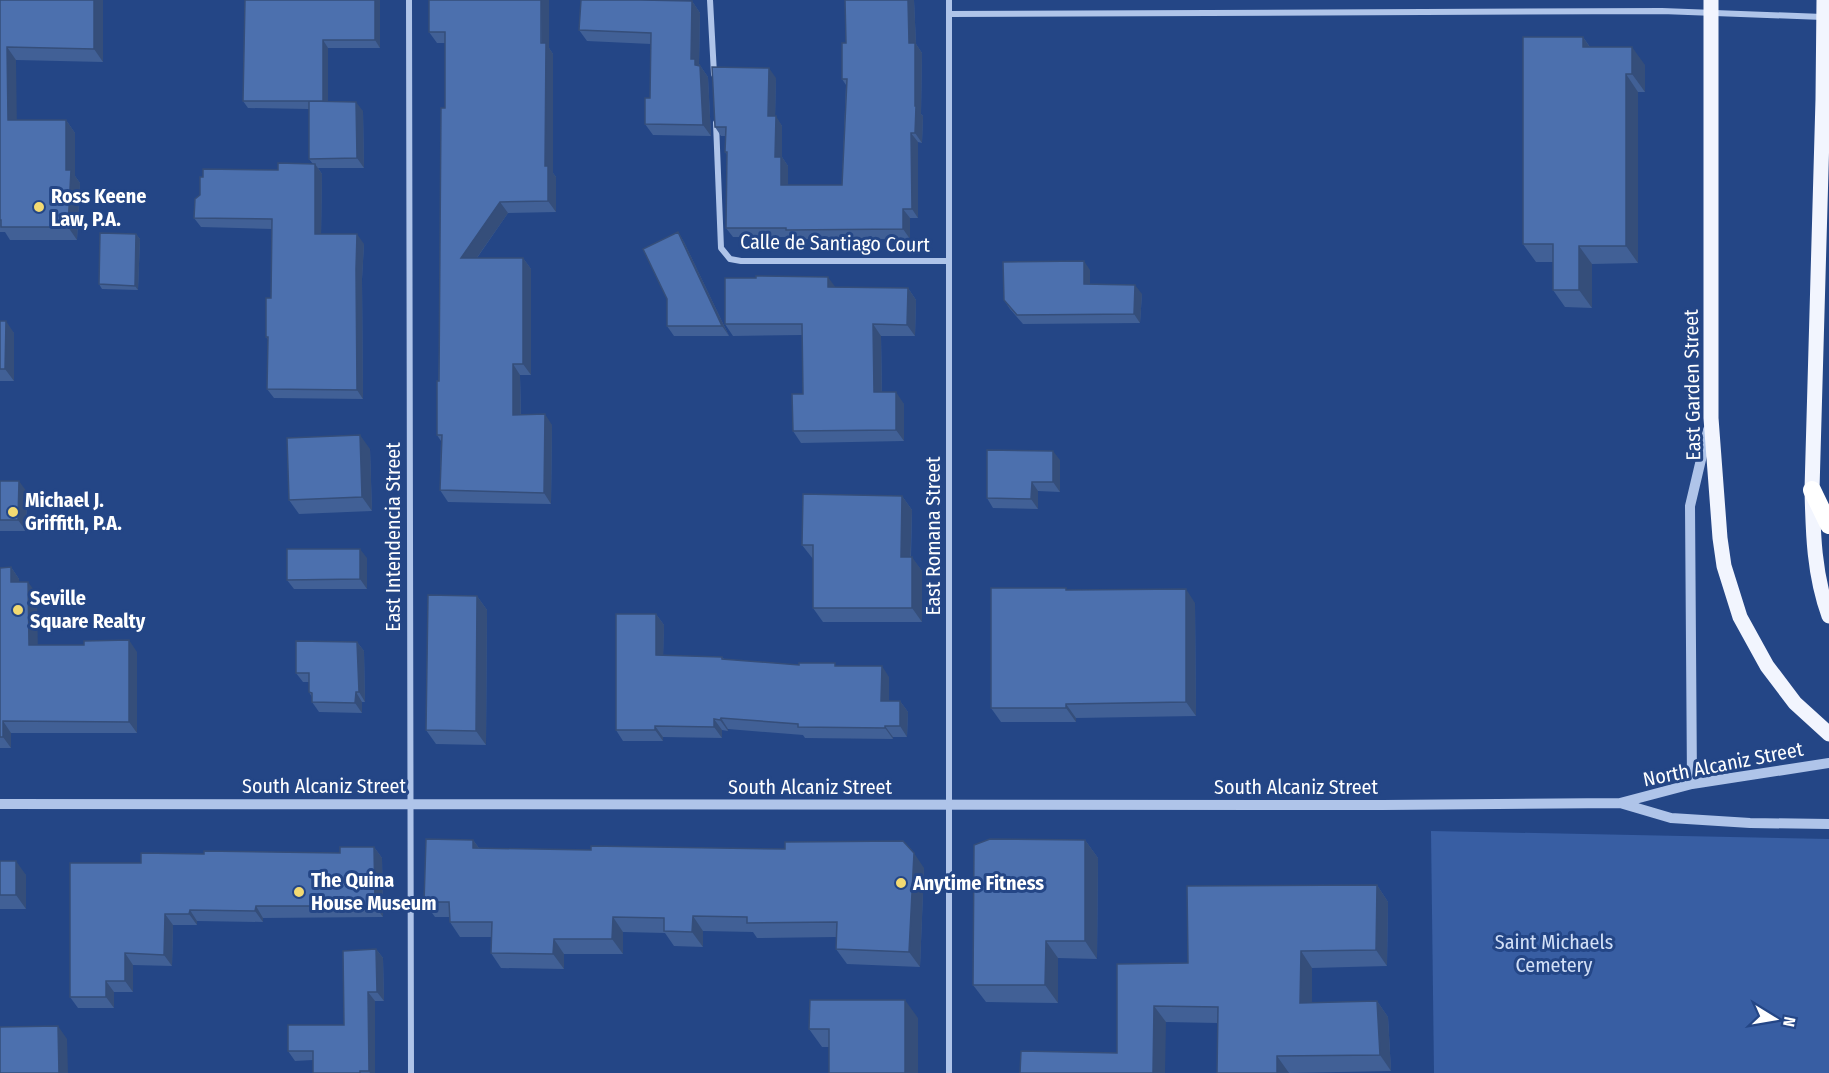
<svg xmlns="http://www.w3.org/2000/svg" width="1829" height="1073" font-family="'Fira Sans Condensed',sans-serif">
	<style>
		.green { fill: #385ea3 }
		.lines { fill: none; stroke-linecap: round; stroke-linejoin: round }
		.minor { stroke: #afc4e9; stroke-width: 6 }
		.tertiary { stroke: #afc4e9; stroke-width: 10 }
		.primary { stroke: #f2f5fe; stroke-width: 15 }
		.motorway { stroke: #fff; stroke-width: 18 }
		.wall { fill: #416096 }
		.shaded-wall { fill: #354e7a }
		.building { fill: #4c70ae; stroke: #354e7a; stroke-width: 1.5 }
		.poi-dot { fill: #f3da72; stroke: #244686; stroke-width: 2 }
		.labels { text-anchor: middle; stroke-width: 6; stroke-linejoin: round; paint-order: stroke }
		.poi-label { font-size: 20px; font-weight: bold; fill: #fff; stroke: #244686; text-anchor: start }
		.street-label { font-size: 20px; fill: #fff; stroke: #244686 }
		.park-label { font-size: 20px; fill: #d3e0f7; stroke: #244686 }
	</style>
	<rect width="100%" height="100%" fill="#244686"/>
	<!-- green -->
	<path class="green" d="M1431 831 1829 839V1073H1434Z"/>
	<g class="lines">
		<!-- minor -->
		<path class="minor" d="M409 0 411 1073
			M710 0 714 74
			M949 0V1073
			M949 14 1662 11 1823 17
			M716 123 721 248 730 259 741 261H949"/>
		<!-- tertiary -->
		<path class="tertiary" d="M1692 784 1690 506 1708 430
			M1620 803 1671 818 1750 823 1829 824
			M0 804 1383 805 1620 803 1692 784 1829 763"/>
		<!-- primary -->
		<path class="primary" d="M1711 0V418L1720 538 1724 566 1740 617 1767 666 1795 703 1829 734
			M1824 0 1823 99 1812 490C1813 533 1814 575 1829 616"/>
		<!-- motorway -->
		<path class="motorway" d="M1812 490 1829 525"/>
	</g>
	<!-- wall -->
	<path class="wall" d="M0 0H103V62L16 60V120H66L75 133V176L80 183 77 240H10L5 232H0Z
		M245 0H380V48H328V101L363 111 364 168H318L322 174 321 234 364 244 362 279 363 399 274 398 267 389 268 340 266 337 271 298 272 229 201 227 194 218 278 170 313 164 309 159V109L248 108 243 101Z
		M429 0H549V48L553 54V173L556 177V212L508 213 477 258H523L531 269V375H520L521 414 552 425 551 504 448 502 440 490 441 441 437 435 445 108V43H437L429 32Z
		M845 0H914L916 44 922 53 921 114 923 116 922 143 918 142V218H910V239H793L791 237H733L726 228 727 155 725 152V136H721L715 127 776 78 775 116 782 126V157L788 166V185H842L846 85 842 79 846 43Z
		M649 1H692L700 13 699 64 708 77 711 136 653 135 645 124 650 98 651 44 587 41 579 30Z
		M1583 37 1590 47 1645 65V92H1638V263L1592 264V308L1565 307 1553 290V262H1536L1523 244Z
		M678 232 684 242 729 336H674L667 326V299Z
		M136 234 140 239 138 290 102 289 99 284Z
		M1090 270V285L1142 294 1140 323 1023 324 1010 309 1004 300Z
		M835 287 908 288 916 300 915 336H881L882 392 904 404V441L801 443 793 431 803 394 802 335 733 336 725 324Z
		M0 321 14 333V381H0Z
		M370 449 372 511 299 514 289 500Z
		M1060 460V492L1038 491V509L993 508 987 498Z
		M0 481 27 492 26 531H0Z
		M902 496 912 510 911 557 922 571V622H823L813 608V559L802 545Z
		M367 558V589H294L287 580Z
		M11 567 19 579V582L37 594V645L137 652V733H11V748H0V568Z
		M1068 590 1195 603 1196 716 1076 718V722H1001L991 708Z
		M477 596 487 610 486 745 436 744 426 730Z
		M656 614 664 625 663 656 722 657 724 659 799 665 837 666 889 677V701H900L908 712 907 737H893V739L805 738 803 735 728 729V731L722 730V738L663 737V741H623L616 730Z
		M357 642 364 651 365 702H362V713L319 712 312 702V697L309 692V682H303L296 673Z
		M473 840 479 848 924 868 920 967 847 964 836 949V937L757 938 753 932 703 931V947L674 946 665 933 623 932V954H564V969L501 968 491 953V937H460L450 922 449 917H435L424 902Z
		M1085 840 1098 858 1097 959 1058 958V1003L986 1002 973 985Z
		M374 847 382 858 383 917 263 918V922L197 921V925H173L172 966 133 965V992H114V1008H78L70 997 141 863 204 854 340 853Z
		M0 861 26 875V909H0Z
		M1377 885 1388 902 1387 966 1312 968V1003L1377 1001 1388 1017 1391 1071 1289 1073 1218 1023 1166 1022 1117 1053 1188 963Z
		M376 949 383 958 384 1001H375V1073H313V1060L295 1061 288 1051 344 1025Z
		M918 1018V1073H829V1047H822L809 1029Z"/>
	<!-- shaded-wall -->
	<path class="shaded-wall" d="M94 0H103V62L94 49Z
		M375 0H380V48L375 40Z
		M541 0H549V48L553 54V173L556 177V212L548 201 545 166Z
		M908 0H914L916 44 922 53 921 114 923 116 922 143 915 133 909 43Z
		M692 1 700 13 699 64 708 77 711 136 703 125 691 59Z
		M1583 37 1595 55 1583 47Z
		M323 40 328 48V109L323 102Z
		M7 47 16 60 17 133 8 120Z
		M1632 47 1645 65V92L1632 74Z
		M769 68 776 78 775 126 768 116Z
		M1626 74 1638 92V263L1626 246Z
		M356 102 363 111 364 168 357 158Z
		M776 116 782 126V157L788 166V195L781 185 775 157Z
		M66 120 75 133V176L80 183 77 240 68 227 66 170Z
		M911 133 918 142V218L912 209Z
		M315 164 322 174 321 243 315 234Z
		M500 202 508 213 469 269 461 258Z
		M903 209 910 218V239L903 229Z
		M678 232 684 242 729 336 722 326Z
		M136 234 140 239 138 290 135 286Z
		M357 234 364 244 362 279 363 399 357 390 356 269Z
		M1579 246 1592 264V308L1579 290Z
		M523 258 531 269V375L523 364Z
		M1084 261 1090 270V293L1084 284Z
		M828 277 836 288 828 287Z
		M1135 285 1142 294 1140 323 1134 314Z
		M908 288 916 300 915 336 907 325Z
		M6 321 14 333V381L5 369Z
		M873 324 881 336 882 404 874 392Z
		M513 364 520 375 521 426 513 415Z
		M896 392 904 404V441L896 430Z
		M545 414 552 425 551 504 544 493Z
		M360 435 370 449 372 511 362 497Z
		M1053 451 1060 460V492L1053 482Z
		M19 481 27 492 26 531 18 520Z
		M1032 482 1038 491V509L1031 499Z
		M902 496 912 510 910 571 901 557Z
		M360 549 367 558V589L360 579Z
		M912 557 922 571V622L912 608Z
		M11 567 19 579V594L11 582Z
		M28 582 37 594 38 657 29 645Z
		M1186 589 1195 603 1196 716 1186 702Z
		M477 596 487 610 486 745 476 731Z
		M656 614 664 625 663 666 656 655Z
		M129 640 137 652V733L129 722Z
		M357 642 364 651 365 702 359 692Z
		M882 666 889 677V712L881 701Z
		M356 692 362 702V713L355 703Z
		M900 701 908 712 907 737 900 726Z
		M1066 704 1076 718V722L1066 708Z
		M721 718 728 729V731L720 720Z
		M714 719 722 730V738L714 727Z
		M3 721 11 733V748L3 737Z
		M655 726 663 737V741L655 730Z
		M885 726 893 737V739L885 728Z
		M473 840 484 855 473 848Z
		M1085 840 1098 858 1097 959 1085 941Z
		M374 847 382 858 383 917 375 906Z
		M914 853 924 868 920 967 909 952Z
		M16 861 26 875V909L16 895Z
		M1377 885 1388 902 1387 966 1376 950Z
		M256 906 263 918V922L255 911Z
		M190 910 197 921V925L189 914Z
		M165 914 173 925 172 966 164 955Z
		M693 916 703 931V947L692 932Z
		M613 917 623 932V954L612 939Z
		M554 939 564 954V969L553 954Z
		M1046 941 1058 958V1003L1045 985Z
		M376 949 383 958 384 1001 377 992Z
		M1301 951 1312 968V1020L1300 1003Z
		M125 953 133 965V992L125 981Z
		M106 981 114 992V1008L106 997Z
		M368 992 375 1001V1073H370L369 1071Z
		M905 1000 918 1018V1073H905Z
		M1377 1001 1388 1017 1391 1071 1380 1055Z
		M1154 1006 1166 1022 1165 1073H1153Z
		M58 1026 67 1039 68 1073H59Z
		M1277 1056 1289 1073H1277Z"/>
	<!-- building -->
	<path class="building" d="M0 0H94V49L7 47 8 120H66V170H71L68 227H1V220H0Z
		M245 0H375V40H323V101H243Z
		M429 0H541V43H546L545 166H548V201L500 202 461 258H523V364H513V415L545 414 544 493 440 490 442 435H437V381H439L441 108H445V32H429Z
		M581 0H641L692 1 691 59H695V65L700 66 703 125 645 124V98H650L651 33 579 30Z
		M845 0H908L909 43H915V106H916L915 133H911L912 209H903V229L786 230V228H726L727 152H725L726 127H715L712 67 769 68 768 116H776L775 157H781V185H842L847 79H842V43H846Z
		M1523 37H1583V47H1632V74H1626V246H1579V290H1553V244H1523Z
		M309 101 356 102 357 158 309 159Z
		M278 163 315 164V234H357L356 269 357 390 267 389 268 337H266V298H271L272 219 194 218 195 199 200 195V177H203V169L278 170Z
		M678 232 722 326H667V299L643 249Z
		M100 233 136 234 135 286 99 284Z
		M1084 261V284L1135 285 1134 314 1017 315 1004 300 1003 262Z
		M756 276 828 277V287L908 288 907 325 873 324 874 392H896V430L793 431 792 394H803L802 324H725V278H756Z
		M0 321H6L5 369H0Z
		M360 435 362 497 289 500 287 438Z
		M987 450 1053 451V482H1032L1031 499 987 498Z
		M0 481H19L18 520H0Z
		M803 494 902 496 901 557H912V608H813V545H802Z
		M287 549H360V579L287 580Z
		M11 567V582H28L29 645H84V641L129 640V722L3 721V737H0V568Z
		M991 588H1066V590L1186 589V702L1066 704V708H991Z
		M428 595 477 596 476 731 426 730Z
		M616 614H656V655L722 657V659L799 665V663H835V666H882L881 701H900V726H885V728L798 727V724L721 718 720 720 714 719V727L655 726V730H616Z
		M296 641 357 642 359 692H356L355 703 312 702V693L309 692V673H296Z
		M426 839 473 840V848L591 850V846L785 849V842L903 841 914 853 909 952 836 949 837 922 747 923V917L693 916 692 932 664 931V918L613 917 612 939H554L553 954 491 953 492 922H450L449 902H424Z
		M990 839 1085 840V941H1046L1045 985H973L974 845Z
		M340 847H374L375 906H256L255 911 190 910 189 914H165L164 955 125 953V981H106V997H70V863H141V853L204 854V851L340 853Z
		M0 861H16V895H0Z
		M1377 885 1376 950 1301 951 1300 1003 1377 1001 1380 1055 1277 1056V1073H1217L1218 1007 1154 1006 1153 1073H1020L1021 1051 1117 1053V964L1188 963 1187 886Z
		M376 949 377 992H368L369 1071H360V1073H313V1051H288V1025H344L343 951Z
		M810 1000H905V1073H829V1029H809Z
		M58 1026 59 1073H0V1027Z"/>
	<!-- markers -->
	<g class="poi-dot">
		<circle cx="39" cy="207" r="6"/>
		<circle cx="13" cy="512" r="6"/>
		<circle cx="18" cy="610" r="6"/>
		<circle cx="901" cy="883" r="6"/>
		<circle cx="299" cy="892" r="6"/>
	</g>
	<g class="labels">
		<!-- poi labels -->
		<g class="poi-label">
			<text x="51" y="203">Ross Keene<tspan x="51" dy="23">Law, P.A.</tspan></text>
			<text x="25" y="507">Michael J.<tspan x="25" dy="23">Griffith, P.A.</tspan></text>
			<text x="30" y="605">Seville<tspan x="30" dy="23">Square Realty</tspan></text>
			<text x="311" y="887">The Quina<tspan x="311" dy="23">House Museum</tspan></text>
			<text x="913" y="890">Anytime Fitness</text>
		</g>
		<!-- street labels -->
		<g class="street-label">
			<text transform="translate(835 243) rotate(1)" y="7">Calle de Santiago Court</text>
			<text transform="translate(1692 385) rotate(-91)" y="7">East Garden Street</text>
			<text transform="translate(933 536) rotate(-90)" y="7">East Romana Street</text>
			<text transform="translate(393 537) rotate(-90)" y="7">East Intendencia Street</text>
			<text transform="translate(1723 764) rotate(-11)" y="7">North Alcaniz Street</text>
			<text x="324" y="793">South Alcaniz Street</text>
			<text x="810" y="794">South Alcaniz Street</text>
			<text x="1296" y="794">South Alcaniz Street</text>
		</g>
		<!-- park labels -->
		<g class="park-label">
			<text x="1554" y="949">Saint Michaels<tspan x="1554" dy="23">Cemetery</tspan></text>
		</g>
	</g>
	<!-- north arrow -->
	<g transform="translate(1775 1019) rotate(101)" stroke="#244686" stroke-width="4.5" paint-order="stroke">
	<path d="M0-4.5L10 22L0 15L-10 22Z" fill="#ffffff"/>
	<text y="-9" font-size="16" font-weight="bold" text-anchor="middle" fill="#ffffff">N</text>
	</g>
</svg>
